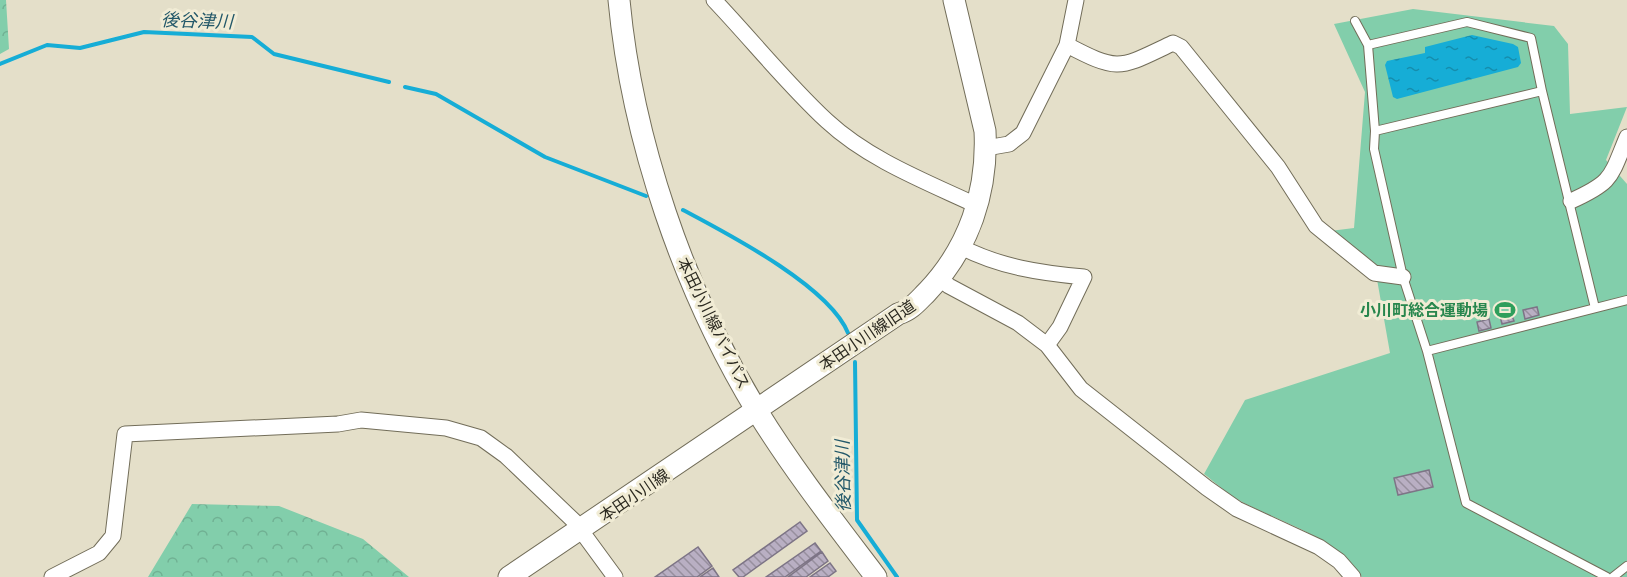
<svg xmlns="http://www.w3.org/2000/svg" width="1627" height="577" font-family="'PT Sans Narrow','Noto Sans JP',sans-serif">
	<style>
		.forest { fill: url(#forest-crowns) }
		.pitch { fill: #82ceab }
		.water { fill: url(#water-ripples) }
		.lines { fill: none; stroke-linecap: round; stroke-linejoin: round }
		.stream { stroke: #16add6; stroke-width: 4 }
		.building { fill: url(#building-back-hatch); stroke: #7d7486; stroke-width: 1.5 }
		.lane-casing { stroke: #726d59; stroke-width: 10 }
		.street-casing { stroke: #726d59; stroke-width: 17 }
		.secondary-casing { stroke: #726d59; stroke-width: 23 }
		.lane { stroke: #fff; stroke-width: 8 }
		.street { stroke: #fff; stroke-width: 15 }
		.secondary { stroke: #fff; stroke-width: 21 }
		.labels { text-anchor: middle; stroke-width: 6; stroke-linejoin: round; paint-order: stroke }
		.leisure-label { font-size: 16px; font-weight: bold; fill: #27864d; stroke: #f1ecd5; text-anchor: end }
		.street-label { font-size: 16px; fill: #2c2a21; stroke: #f1ecd5 }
		.water-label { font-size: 18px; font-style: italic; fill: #235869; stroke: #f1ecd5 }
	</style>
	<defs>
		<pattern id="forest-crowns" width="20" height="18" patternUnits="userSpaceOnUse" patternTransform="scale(1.5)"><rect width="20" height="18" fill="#82ceab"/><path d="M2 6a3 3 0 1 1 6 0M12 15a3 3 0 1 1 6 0" fill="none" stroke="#70b193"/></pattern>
		<pattern id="water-ripples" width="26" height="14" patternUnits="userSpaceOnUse" patternTransform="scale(1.5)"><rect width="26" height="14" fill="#16add6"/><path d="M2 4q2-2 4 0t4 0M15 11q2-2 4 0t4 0" fill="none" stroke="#148dad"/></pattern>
		<pattern id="building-back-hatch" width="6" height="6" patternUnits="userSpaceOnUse" patternTransform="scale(1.5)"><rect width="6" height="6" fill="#b9afc3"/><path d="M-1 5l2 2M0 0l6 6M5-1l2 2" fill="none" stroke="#978f9e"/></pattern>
	</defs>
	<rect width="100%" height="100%" fill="#e4dfc9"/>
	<!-- forest -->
	<path class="forest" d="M0 0H6L9 49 0 54Z
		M192 504 279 506 363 539 409 577H148Z"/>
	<!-- pitch -->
	<path class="pitch" d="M1413 9 1554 26 1568 44 1570 114 1627 107 1606 160 1627 184V577H1362C1334 537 1288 525 1246 504 1231 497 1217 484 1204 474L1245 400 1390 353 1375 268 1330 231 1354 228 1365 92 1334 24Z"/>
	<!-- water -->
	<path class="water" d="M1472 35 1513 44 1518 47 1521 63 1518 67 1397 99 1393 97 1385 65 1387 61 1425 53V47Z"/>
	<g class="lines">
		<!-- stream -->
		<path class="stream" d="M0 64 47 45 80 48 144 32 252 37 274 54 389 82
			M405 87 436 94 545 157 646 196
			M683 210C728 234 829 286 848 333
			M855 362 857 520 897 577"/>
	</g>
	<!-- building -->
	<path class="building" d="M1537 307 1539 315 1525 319 1523 310Z
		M1511 313 1514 321 1502 324 1500 316Z
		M1489 319 1491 328 1479 331 1477 322Z
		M1429 470 1433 487 1398 495 1394 478Z
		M800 522 807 531 743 577H739L733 570Z
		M815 543 821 551 785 577H766Z
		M698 547 712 566 697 577H655Z
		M822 552 828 561 806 577H788Z
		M830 563 836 571 828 577H810Z
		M713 568 719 577H700Z"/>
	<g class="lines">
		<!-- lane casing -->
		<g class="lane-casing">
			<path id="lane" d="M1355 21 1368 45 1375 131
				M1368 45 1467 22 1531 38 1542 91
				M1595 308 1542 91 1375 131 1374 149 1403 277 1427 351 1466 503 1607 577
				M1427 351 1627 300
				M1613 577 1627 566"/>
		</g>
		<!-- street casing -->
		<g class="street-casing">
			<path id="street" d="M714 0C752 40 787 84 827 121 869 160 927 182 978 206
				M1067 45C1120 73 1120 68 1173 43L1181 47 1278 167 1316 226 1374 273 1403 277
				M986 148 1009 144 1023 133 1067 45 1076 0
				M1571 201C1613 182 1610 178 1627 137
				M961 247C1000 267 1040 273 1084 277L1060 327 1047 345
				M940 279 949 286 1018 323 1047 345 1081 389 1207 488 1237 509 1319 547 1339 561 1353 577
				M52 577 99 553 113 536 125 434 338 424 361 420 446 428 481 438 506 456 574 521 615 577"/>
		</g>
		<!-- secondary casing -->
		<g class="secondary-casing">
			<path id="secondary" d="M619 0C632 140 684 291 757 411 792 468 835 523 876 577
				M509 577 898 314C911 310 917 302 927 292 969 248 988 192 985 131L954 0"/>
		</g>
		<!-- lane -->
		<use href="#lane" class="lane"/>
		<!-- street -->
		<use href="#street" class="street"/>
		<!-- secondary -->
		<use href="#secondary" class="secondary"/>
	</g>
	<!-- icons -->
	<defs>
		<g id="stadium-bare" transform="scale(1.62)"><path d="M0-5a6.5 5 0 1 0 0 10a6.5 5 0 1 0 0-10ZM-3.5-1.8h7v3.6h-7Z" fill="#2e9e5b" stroke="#f1ecd5" stroke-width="2.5" paint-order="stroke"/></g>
	</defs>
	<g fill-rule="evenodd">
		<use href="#stadium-bare" x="1505" y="310"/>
	</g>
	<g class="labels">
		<!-- leisure labels -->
		<g class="leisure-label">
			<text x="1488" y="316">小川町総合運動場</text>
		</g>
		<!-- street labels -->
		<g class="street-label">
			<text transform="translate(714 323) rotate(64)" y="6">本田小川線バイパス</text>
			<text transform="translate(867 335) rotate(-34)" y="6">本田小川線旧道</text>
			<text transform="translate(634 495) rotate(-34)" y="6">本田小川線</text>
		</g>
		<!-- water labels -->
		<g class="water-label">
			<text transform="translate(197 21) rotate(2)" y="6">後谷津川</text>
			<text transform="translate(843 476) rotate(-91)" y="6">後谷津川</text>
		</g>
	</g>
</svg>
